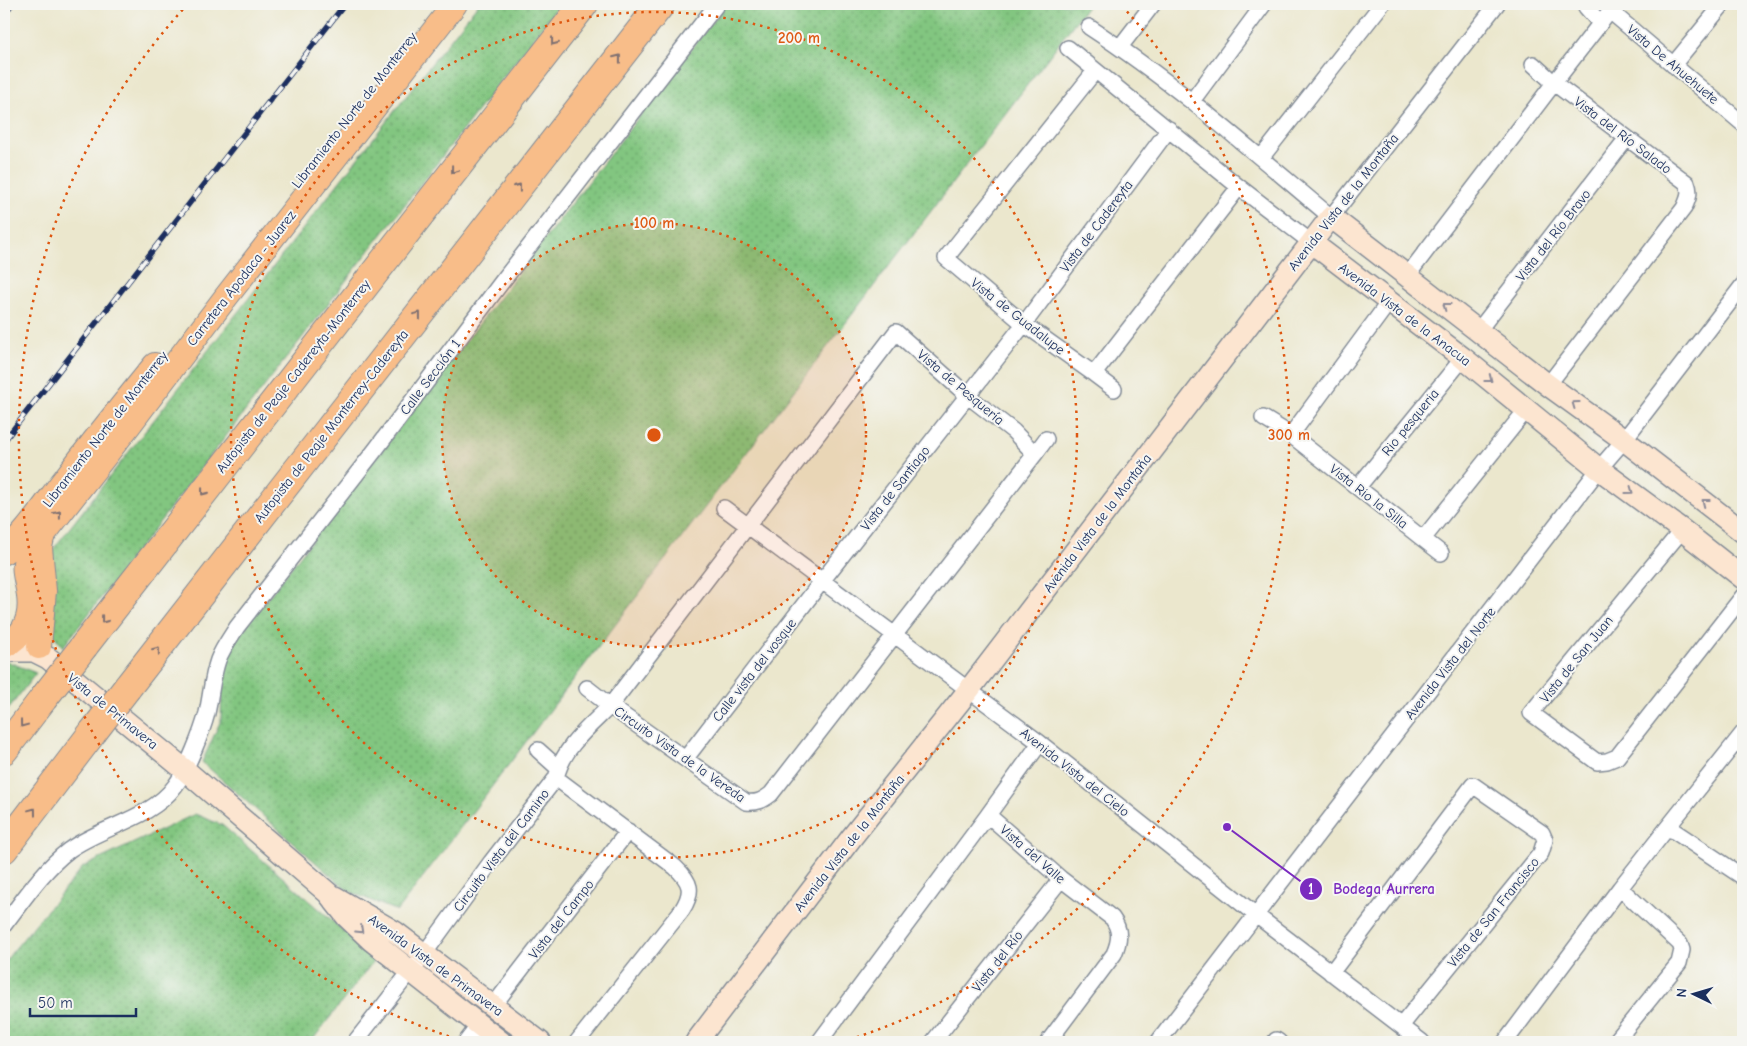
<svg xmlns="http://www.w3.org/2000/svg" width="1747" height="1046" font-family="'Comic Neue',sans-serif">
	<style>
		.grass { fill: url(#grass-dots); stroke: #4e7a6f }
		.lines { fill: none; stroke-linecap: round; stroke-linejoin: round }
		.street-casing { stroke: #838b96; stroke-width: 18 }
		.secondary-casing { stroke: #838b96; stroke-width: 24 }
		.primary-casing { stroke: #838b96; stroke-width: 26 }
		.highway-casing { stroke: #838b96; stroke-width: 30 }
		.street { stroke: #fff; stroke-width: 15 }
		.secondary { stroke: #fce5d0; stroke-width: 21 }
		.primary { stroke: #f8bd89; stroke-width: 24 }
		.highway { stroke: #f8bd89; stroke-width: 28 }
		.rail-casing { stroke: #1b2f5e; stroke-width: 5.5 }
		.rail { stroke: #f6f6f2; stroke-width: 4; stroke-dasharray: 11; stroke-linecap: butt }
		.highway-bridge-casing { stroke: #838b96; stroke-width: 30; stroke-linecap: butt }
		.highway-bridge { stroke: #f8bd89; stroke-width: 28 }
		.oneway { stroke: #7e6f71 }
		.oneway2 { stroke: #8c8a97 }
		.ring { fill: none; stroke: #de5710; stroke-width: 2.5; stroke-dasharray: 2.5 5 }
		.labels { text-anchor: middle; stroke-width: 4; stroke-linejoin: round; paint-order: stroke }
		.street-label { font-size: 14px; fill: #1b2f5e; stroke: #f6f6f2 }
		.centre { fill: #de5710; stroke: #f6f6f2; stroke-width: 2.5 }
		.ring-label { font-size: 15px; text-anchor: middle; font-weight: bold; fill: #de5710; stroke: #f6f6f2; stroke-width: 4; stroke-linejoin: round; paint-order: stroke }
		.leader { fill: none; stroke: #7b2cbf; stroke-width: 2 }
		.callout-dot { fill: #7b2cbf; stroke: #f6f6f2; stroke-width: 2 }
		.mark-label { font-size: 15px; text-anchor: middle; font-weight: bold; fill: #fff }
		.callout-label { font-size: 15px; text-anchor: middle; font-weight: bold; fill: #7b2cbf; stroke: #f6f6f2; stroke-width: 4; stroke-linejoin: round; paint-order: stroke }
	</style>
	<defs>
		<pattern id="grass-dots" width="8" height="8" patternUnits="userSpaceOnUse" patternTransform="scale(1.25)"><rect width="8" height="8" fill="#82c680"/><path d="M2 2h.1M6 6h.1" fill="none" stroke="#6aa16c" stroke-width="1.8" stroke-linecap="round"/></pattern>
	</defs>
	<rect width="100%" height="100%" fill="#f6f6f2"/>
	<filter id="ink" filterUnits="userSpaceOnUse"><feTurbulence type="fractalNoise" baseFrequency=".02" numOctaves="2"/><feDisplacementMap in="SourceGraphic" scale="10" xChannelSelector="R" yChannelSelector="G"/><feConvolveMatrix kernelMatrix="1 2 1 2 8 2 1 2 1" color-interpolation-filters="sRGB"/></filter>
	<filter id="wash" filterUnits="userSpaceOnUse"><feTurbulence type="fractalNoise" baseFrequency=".0096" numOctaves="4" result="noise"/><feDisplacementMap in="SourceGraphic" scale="20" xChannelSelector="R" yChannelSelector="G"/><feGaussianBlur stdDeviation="1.12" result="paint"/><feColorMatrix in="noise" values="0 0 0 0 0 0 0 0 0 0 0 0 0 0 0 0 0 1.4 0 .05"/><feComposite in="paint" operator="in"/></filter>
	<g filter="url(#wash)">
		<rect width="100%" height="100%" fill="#ebe7cd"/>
		<!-- grass -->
		<path class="grass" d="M478 4H560L63 647 30 604 19 593Z
			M726 4H1089L397 911 348 891 202 762 221 720 222 677 233 643Z
			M4 660 36 673 4 715Z
			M195 814 222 825 376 958 311 1042H4V963L13 951 83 867Z"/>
	</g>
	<g filter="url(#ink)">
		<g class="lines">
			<!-- street casing -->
			<g class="street-casing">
				<path id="street" d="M1616 4 1610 11 1743 124
					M1586 7 1600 23
					M1089 27C1175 83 1252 151 1331 217L1497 4
					M1120 47 1153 4
					M1068 48 1239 187 1312 243
					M1533 64 1554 83 1610 11
					M1673 65 1723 4
					M1095 71 946 258 1024 324 1094 374 1239 187
					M1192 101 1264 4
					M1261 158 1382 4
					M1407 276 1554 83 1687 183C1691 193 1688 199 1684 208L1548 385
					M1389 302 1291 435 1423 539 1527 409
					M1478 331 1627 138
					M896 332 968 396 1013 431 1035 454 771 794C762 801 757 803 746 802L610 706Z
					M1094 374 1114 389
					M1263 418 1291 435
					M1035 454 1046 439
					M1358 487 1463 358
					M724 508 1040 743 1256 915 1422 1042
					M1682 530 1531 713 1597 762 1607 761 1617 757 1743 596
					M1423 539 1441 553
					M1743 733 1668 827 1743 877
					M538 750 558 768
					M686 758 822 581 1024 324 1169 129
					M556 778C563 747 589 727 610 706L587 688
					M988 815 1040 743
					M1620 888 1668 827
					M4 925C24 899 43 870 69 850 102 826 150 820 175 786 187 770 202 732 207 713 211 695 212 677 218 660 222 649 230 638 237 627L376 449 501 283 717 4
					M1331 973 1473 785 1542 833 1545 840 1541 853 1401 1026
					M493 1006 628 831
					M355 1042 424 954 491 862 556 778 675 867C691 882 694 891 682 910L577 1042
					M466 1042 479 1025
					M819 1042 988 815 1061 879 1112 918C1121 930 1120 940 1114 954L1048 1042
					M933 1042 1061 879
					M1158 1042 1599 469 1624 440 1743 285
					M1275 1042 1276 1040 1279 1042
					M1505 1042 1620 888 1680 944 1682 950 1679 963 1615 1042"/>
			</g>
			<!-- secondary casing -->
			<g class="secondary-casing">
				<path id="secondary" d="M1312 243 1463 358 1599 469 1682 530 1743 578
					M4 651H34L48 658 185 770 328 893 347 917 371 940 501 1042
					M335 897 395 932 540 1042
					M696 1042 852 837 968 691 1331 217 1548 385 1624 440 1743 532"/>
			</g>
			<!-- primary casing -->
			<g class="primary-casing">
				<path id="primary" d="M4 552C24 538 49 499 65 479 94 440 125 402 155 365
					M29 595C27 579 20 567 29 553L129 425 226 297 455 4
					M4 646C24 636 32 618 29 596
					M39 647 44 591 40 547 43 533"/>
			</g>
			<!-- highway casing -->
			<g class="highway-casing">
				<path id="highway" d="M84 646 584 4
					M127 688 661 4
					M4 750 43 699
					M4 849 93 732"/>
			</g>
			<!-- street -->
			<use href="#street" class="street"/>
			<!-- secondary -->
			<use href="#secondary" class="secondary"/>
			<!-- primary -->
			<use href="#primary" class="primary"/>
			<!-- highway -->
			<use href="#highway" class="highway"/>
			<!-- rail casing -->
			<g class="rail-casing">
				<path id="rail" d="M4 15 12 4
					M4 441 345 4"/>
			</g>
			<!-- rail -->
			<use href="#rail" class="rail"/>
			<!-- highway-bridge casing -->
			<g class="highway-bridge-casing">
				<path id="highway-bridge" d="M43 699 84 646
					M93 732 127 688"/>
			</g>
			<!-- highway-bridge -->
			<use href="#highway-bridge" class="highway-bridge"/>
		</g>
		<!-- one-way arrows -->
		<defs><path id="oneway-chevron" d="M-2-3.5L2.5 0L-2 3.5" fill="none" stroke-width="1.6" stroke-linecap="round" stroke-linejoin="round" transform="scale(1.25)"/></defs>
		<g class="oneway">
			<use href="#oneway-chevron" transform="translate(554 42) rotate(128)"/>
			<use href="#oneway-chevron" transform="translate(618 58) rotate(-52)"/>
			<use href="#oneway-chevron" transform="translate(454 170) rotate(128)"/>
			<use href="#oneway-chevron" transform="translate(518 187) rotate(-52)"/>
			<use href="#oneway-chevron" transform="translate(418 315) rotate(-52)"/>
			<use href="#oneway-chevron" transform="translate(204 492) rotate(128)"/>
			<use href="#oneway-chevron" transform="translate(58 514) rotate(-52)"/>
			<use href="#oneway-chevron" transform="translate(104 620) rotate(128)"/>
			<use href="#oneway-chevron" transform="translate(157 650) rotate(-52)"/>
			<use href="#oneway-chevron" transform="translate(23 724) rotate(127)"/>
			<use href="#oneway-chevron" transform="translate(33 811) rotate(-53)"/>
		</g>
		<g class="oneway2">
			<use href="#oneway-chevron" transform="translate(1446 306) rotate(-143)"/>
			<use href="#oneway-chevron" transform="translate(1489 379) rotate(38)"/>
			<use href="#oneway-chevron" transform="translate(1575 404) rotate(-144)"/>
			<use href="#oneway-chevron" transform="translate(1630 491) rotate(36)"/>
			<use href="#oneway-chevron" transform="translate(1705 502) rotate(-142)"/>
			<use href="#oneway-chevron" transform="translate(360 930) rotate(43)"/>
		</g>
	</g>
	<!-- distance rings -->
	<circle cx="654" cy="435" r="212" fill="#de5710" fill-opacity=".12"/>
	<g class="ring">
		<circle cx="654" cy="435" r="212"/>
		<circle cx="654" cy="435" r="423"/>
		<path d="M463 1041A635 635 0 0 1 186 6M1122 6A635 635 0 0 1 845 1041"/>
	</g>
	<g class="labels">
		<!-- street labels -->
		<g class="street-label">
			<text transform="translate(1673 64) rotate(40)" y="5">Vista De Ahuehuete</text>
			<text transform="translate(354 110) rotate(-52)" y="5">Libramiento Norte de Monterrey</text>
			<text transform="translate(1623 135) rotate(37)" y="5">Vista del Río Salado</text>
			<text transform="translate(1343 202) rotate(-52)" y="5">Avenida Vista de la Montaña</text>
			<text transform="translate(1096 226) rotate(-53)" y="5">Vista de Cadereyta</text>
			<text transform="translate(1553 235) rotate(-52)" y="5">Vista del Río Bravo</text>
			<text transform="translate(241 278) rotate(-52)" y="5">Carretera Apodaca - Juarez</text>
			<text transform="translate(1405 314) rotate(37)" y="5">Avenida Vista de la Anacua</text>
			<text transform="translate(1018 316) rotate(38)" y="5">Vista de Guadalupe</text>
			<text transform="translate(293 376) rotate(-52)" y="5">Autopista de Peaje Cadereyta-Monterrey</text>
			<text transform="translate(430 377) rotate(-53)" y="5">Calle Sección 1</text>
			<text transform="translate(961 387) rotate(40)" y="5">Vista de Pesquería</text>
			<text transform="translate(1410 422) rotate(-51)" y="5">Rio pesqueria</text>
			<text transform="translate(331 426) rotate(-52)" y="5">Autopista de Peaje Monterrey-Cadereyta</text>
			<text transform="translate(105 429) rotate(-52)" y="5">Libramiento Norte de Monterrey</text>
			<text transform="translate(895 488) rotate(-52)" y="5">Vista de Santiago</text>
			<text transform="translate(1369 496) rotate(38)" y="5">Vista Rio la Silla</text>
			<text transform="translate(1097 523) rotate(-53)" y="5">Avenida Vista de la Montaña</text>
			<text transform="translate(1576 659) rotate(-51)" y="5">Vista de San Juan</text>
			<text transform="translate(1450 663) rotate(-52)" y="5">Avenida Vista del Norte</text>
			<text transform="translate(754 670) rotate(-52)" y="5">Calle vista del vosque</text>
			<text transform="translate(113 711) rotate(39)" y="5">Vista de Primavera</text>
			<text transform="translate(680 754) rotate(35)" y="5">Circuito Vista de la Vereda</text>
			<text transform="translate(1075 772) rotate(38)" y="5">Avenida Vista del Cielo</text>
			<text transform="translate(849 843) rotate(-52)" y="5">Avenida Vista de la Montaña</text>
			<text transform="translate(501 850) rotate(-53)" y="5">Circuito Vista del Camino</text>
			<text transform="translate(1033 854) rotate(41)" y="5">Vista del Valle</text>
			<text transform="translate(1493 912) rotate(-51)" y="5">Vista de San Francisco</text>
			<text transform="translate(561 919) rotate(-52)" y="5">Vista del Campo</text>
			<text transform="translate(997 961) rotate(-52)" y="5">Vista del Río</text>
			<text transform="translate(436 965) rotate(36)" y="5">Avenida Vista de Primavera</text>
		</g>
	</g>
	<circle cx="654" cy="435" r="8" class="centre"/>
	<g class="ring-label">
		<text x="799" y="43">200 m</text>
		<text x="654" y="228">100 m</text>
		<text x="1289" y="440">300 m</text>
	</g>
	<!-- callouts -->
	<path class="leader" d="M1227 827L1311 889"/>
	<g class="callout-dot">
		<circle cx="1227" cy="827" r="5"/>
		<circle cx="1311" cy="889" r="12"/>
	</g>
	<g class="mark-label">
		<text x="1311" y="894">1</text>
	</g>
	<g class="callout-label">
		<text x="1384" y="894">Bodega Aurrera</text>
	</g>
	<!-- margin -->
	<rect width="1747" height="1046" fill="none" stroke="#f6f6f2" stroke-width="20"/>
	<!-- north arrow -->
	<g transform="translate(1694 994) rotate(275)" stroke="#f6f6f2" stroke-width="4" paint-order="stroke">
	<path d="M0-4L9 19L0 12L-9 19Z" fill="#1b2f5e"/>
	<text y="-8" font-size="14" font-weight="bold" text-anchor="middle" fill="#1b2f5e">N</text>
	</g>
	<!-- scale -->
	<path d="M30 1008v8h106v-8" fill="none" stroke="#1b2f5e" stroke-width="2.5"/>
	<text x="38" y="1008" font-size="15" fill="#1b2f5e" stroke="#f6f6f2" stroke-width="4" paint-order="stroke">50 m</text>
</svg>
